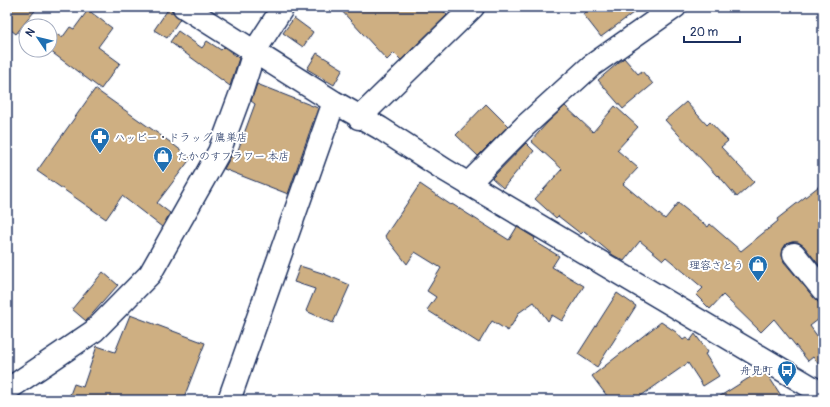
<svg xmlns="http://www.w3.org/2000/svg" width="830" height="407" font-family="Pangolin,'Klee One',sans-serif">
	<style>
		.building { fill: #ceaf82; stroke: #1b2f5e }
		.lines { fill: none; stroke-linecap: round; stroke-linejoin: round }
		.minor-casing { stroke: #1b2f5e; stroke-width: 25 }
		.minor { stroke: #fff; stroke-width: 22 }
		.labels { text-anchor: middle; stroke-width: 4; stroke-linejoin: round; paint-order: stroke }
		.poi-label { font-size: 11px; fill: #1b2f5e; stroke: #fff; text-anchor: start }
	</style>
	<rect width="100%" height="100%" fill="#fff"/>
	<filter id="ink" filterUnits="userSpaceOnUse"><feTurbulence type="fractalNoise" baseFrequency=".025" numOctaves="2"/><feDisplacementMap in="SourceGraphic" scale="8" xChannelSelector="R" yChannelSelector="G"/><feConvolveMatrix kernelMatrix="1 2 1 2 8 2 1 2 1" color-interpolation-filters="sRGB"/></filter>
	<g filter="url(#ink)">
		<!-- building -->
		<path class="building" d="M11 7H38L16 34 7 27V13Z
			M338 7H440L447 15 401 60 394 53 387 60Z
			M592 7H641L601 37 583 14Z
			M169 8 180 19 167 38 154 30Z
			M88 10 112 28 98 47 120 63 101 89 50 51V29L62 38 70 27 74 29Z
			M294 18 313 32 303 47 283 33Z
			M178 31 202 48 207 41 221 50 224 47 239 58 230 86 170 42Z
			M317 53 343 69 334 85 307 69Z
			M624 58 638 74 642 71 653 84 623 109 598 80Z
			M257 84 318 108 288 194 224 169 231 156 235 158 255 104 251 101Z
			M95 89 170 142 191 158 157 203 170 213 162 227 122 196 106 219 37 171Z
			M686 102 707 125 710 122 728 141 721 147 754 182 737 197 718 175 717 176 665 120Z
			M486 104 508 126 478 156 456 135Z
			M565 106 593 132 615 106 638 127 617 150 638 168 623 184 665 219 678 203 708 227 710 224 741 251 778 221 777 219 823 183V270L804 246 798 242H792L786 244 783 249 782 256 784 262 823 308V316L810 326 823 344V370L813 357 808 361 774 319 761 332 723 295 710 309 696 295 703 288 666 257 663 260 640 241 624 261 613 255 584 231 581 234 558 216 556 218 535 199 562 169 531 141 547 123Z
			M526 143 534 151 503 188 492 178Z
			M420 184 451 205 452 204 509 240 517 227 535 238 534 241 559 256 552 267 584 286 562 321 552 315 548 321 534 302 517 314 518 315 508 331 492 321 479 343 427 310 436 297 427 291 441 268 415 252 407 264 385 236Z
			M300 266 322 273 350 285 333 323 306 311 315 289 294 282Z
			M103 272 118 285 86 321 72 309Z
			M617 293 636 306 597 367 578 354Z
			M130 315 205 343 183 400H68L74 384 83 387 97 346 115 352Z
			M661 322 676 332 683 340 686 338 690 341 695 334 708 352 705 354 719 376 703 386 688 363 635 400H610L592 376Z
			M760 371 769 377 784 400H714Z"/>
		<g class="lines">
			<!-- minor casing -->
			<g class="minor-casing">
				<path id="minor" d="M184 7 334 102 380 128 445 170 823 394
					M359 118 473 7
					M468 184 525 126 591 66 675 7
					M794 254 823 290
					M7 390 94 331 150 274 219 152 242 90 254 52 283 7
					M229 400 334 102"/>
			</g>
			<!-- minor -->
			<use href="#minor" class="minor"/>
		</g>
	</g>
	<!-- icons -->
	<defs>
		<g id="pharmacy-pin" transform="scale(1)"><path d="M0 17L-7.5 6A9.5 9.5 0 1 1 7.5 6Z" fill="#1f6fb2" stroke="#fff"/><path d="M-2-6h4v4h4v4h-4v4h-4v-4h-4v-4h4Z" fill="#fff"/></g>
		<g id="shop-pin" transform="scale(1)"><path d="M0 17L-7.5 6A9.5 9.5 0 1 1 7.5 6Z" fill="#1f6fb2" stroke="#fff"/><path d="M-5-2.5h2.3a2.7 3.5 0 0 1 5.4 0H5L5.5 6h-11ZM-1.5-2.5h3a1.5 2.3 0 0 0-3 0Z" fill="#fff"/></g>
		<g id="bus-pin" transform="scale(1)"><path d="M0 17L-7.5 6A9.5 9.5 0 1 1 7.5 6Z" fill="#1f6fb2" stroke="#fff"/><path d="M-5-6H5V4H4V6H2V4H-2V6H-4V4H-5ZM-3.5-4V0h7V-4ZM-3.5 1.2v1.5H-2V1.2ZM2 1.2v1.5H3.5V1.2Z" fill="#fff"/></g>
	</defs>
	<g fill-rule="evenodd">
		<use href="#pharmacy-pin" x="100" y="137"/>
		<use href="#shop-pin" x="163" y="156"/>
		<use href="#shop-pin" x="758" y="265"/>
		<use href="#bus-pin" x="787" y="370"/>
	</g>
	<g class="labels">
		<!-- poi labels -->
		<g class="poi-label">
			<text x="114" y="141">ハッピー・ドラッグ 鷹巣店</text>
			<text x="177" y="160">たかのすフラワー 本店</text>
			<text x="744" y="269" text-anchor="end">理容さとう</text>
			<text x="773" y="374" text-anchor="end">舟見町</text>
		</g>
	</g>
	<!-- margin -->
	<rect width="830" height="407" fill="none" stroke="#fff" stroke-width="24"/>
	<rect x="12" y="12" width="806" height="383" fill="none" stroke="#1b2f5e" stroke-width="1.5" filter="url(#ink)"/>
	<!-- north arrow -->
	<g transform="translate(38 38) rotate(305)"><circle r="19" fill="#ffffff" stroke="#a4acbf"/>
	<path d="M0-3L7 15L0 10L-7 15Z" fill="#1f6fb2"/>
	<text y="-6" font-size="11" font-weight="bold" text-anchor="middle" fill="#1b2f5e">N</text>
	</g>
	<!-- scale -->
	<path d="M684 36v6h56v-6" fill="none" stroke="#1b2f5e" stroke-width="2"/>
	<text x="690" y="36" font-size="12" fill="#1b2f5e" stroke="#ffffff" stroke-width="3" paint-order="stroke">20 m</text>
</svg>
